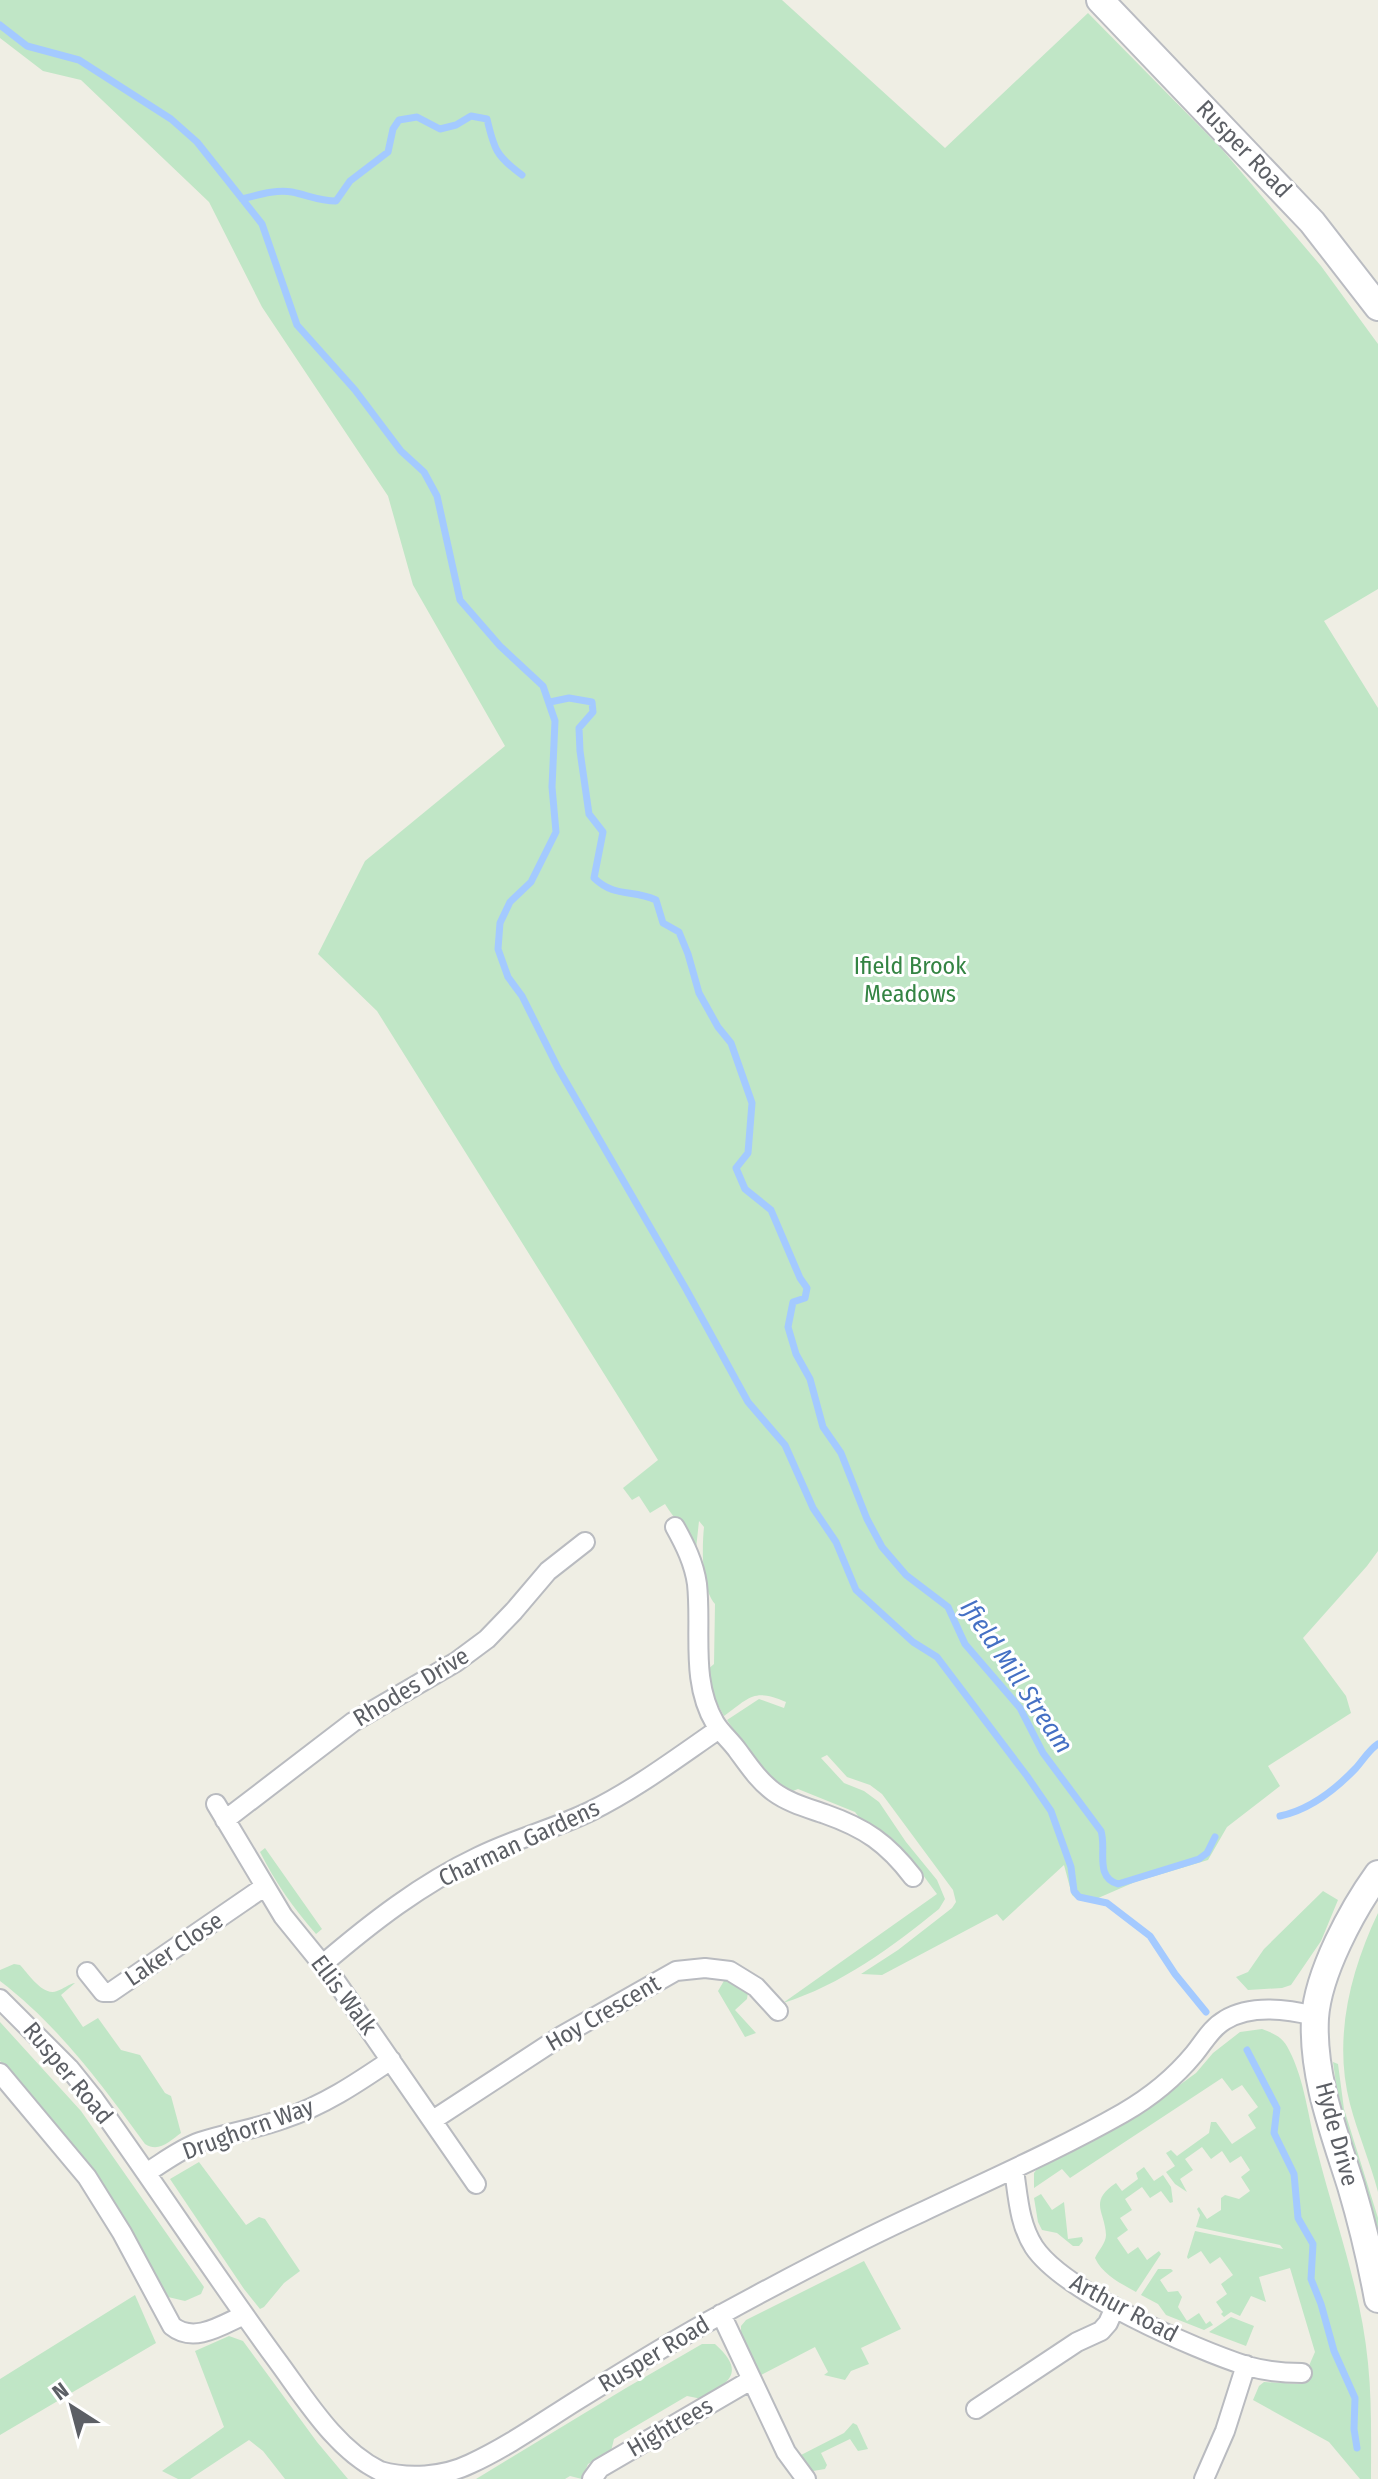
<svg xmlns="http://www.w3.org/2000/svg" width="1378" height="2479" font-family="'Fira Sans Condensed',sans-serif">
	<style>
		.green { fill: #c0e6c6 }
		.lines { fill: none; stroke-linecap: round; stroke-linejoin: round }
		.stream { stroke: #a4caff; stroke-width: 7 }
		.street-casing { stroke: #b9bbc0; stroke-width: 22 }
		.secondary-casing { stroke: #babcc2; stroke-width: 30 }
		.street { stroke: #fff; stroke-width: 18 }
		.secondary { stroke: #fff; stroke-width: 26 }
		.labels { text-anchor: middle; stroke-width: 6; stroke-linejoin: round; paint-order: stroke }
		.street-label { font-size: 24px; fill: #5c5f65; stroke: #fff }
		.park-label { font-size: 24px; fill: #348443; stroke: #fff }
		.water-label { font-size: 26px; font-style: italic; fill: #4570c4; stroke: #fff }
	</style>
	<rect width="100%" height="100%" fill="#efeee4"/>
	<!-- green -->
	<path class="green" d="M0 0H782L945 148 1088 13 1220 147 1321 266 1378 344V589L1324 621 1378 708V1551L1367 1566 1303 1638 1346 1696 1351 1713 1268 1766 1280 1786 1227 1827 1208 1860 1135 1882 1089 1902 1078 1900 1072 1895 1064 1865 1003 1921 997 1914 882 1975 861 1974 898 1950 952 1908 956 1902 953 1890 882 1794 870 1785 847 1777 827 1755 821 1758 844 1783 864 1791 879 1802 906 1842 937 1880 945 1899 939 1909C892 1947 841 1985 783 2003L937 1894C924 1877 912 1858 896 1843 883 1832 864 1826 855 1812L798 1789 790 1792C761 1777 745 1746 727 1720L759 1699 784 1708 786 1702C754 1688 750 1697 724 1716L713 1696 707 1670 714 1664 715 1604C701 1588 702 1547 704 1527L699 1521 696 1549C688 1531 675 1521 665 1504L650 1513 639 1496 632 1500 623 1488 658 1460 377 1011 318 954 365 861 505 746 413 585 388 496 262 307 209 202 81 80 43 71 0 38Z
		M265 1848 322 1929 316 1934C294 1909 275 1882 260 1852Z
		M1323 1891 1338 1900 1321 1941 1291 1985 1282 1988 1248 1990 1236 1977 1248 1972 1264 1949Z
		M1378 1913V2192C1370 2162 1358 2134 1350 2104 1333 2039 1350 1972 1378 1913Z
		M14 1964 20 1965C28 1973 43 1997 57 1991 64 1989 68 1984 75 1983L61 1995 83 2027 98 2018 121 2050 140 2055 165 2093 171 2096 181 2133C170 2141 159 2153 145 2144 102 2085 59 2026 0 1981V1970Z
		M725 1979 748 1992 747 1999 735 2010 756 2033 745 2037 718 1991Z
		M0 2022 81 2111 204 2287 201 2294 185 2301 168 2297 121 2214 78 2152 0 2061Z
		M1262 2029C1275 2034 1283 2037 1289 2050 1305 2081 1308 2117 1317 2150 1335 2221 1361 2289 1368 2363 1372 2402 1371 2440 1371 2479H1360L1329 2442 1253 2400 1259 2386 1264 2382 1301 2384 1315 2352 1290 2268 1259 2277 1266 2302 1251 2296 1240 2316 1231 2312 1224 2317 1221 2314 1223 2312 1216 2302 1227 2294 1221 2284 1233 2275 1220 2257 1210 2264 1201 2251 1188 2259 1187 2257 1195 2231 1283 2249 1280 2245 1196 2227 1200 2215 1197 2209 1199 2207 1207 2219 1221 2210V2198L1225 2195 1239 2199 1250 2191 1241 2177 1250 2170 1241 2156 1230 2163 1222 2151 1211 2159 1202 2147 1185 2159 1193 2170 1180 2179 1187 2192 1175 2184 1166 2172 1175 2166 1166 2153 1171 2150 1177 2156 1209 2133 1211 2122H1216L1232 2144 1256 2128 1248 2115 1258 2107 1242 2085 1232 2091 1222 2078 1070 2178 1062 2169 1034 2188V2173L1040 2165 1148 2108 1196 2073 1213 2053 1240 2032Z
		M1333 2062 1338 2064 1344 2109 1378 2218V2234L1340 2112Z
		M199 2162 246 2225 259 2217 265 2219 300 2271 284 2283 264 2307 260 2309 244 2289 170 2179Z
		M1144 2167 1154 2181 1163 2175 1171 2187 1173 2202 1170 2203 1161 2191 1150 2198 1142 2187 1125 2199 1132 2210 1120 2218 1128 2230 1117 2238 1128 2254 1138 2247 1147 2260 1159 2251 1161 2254 1136 2292C1120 2283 1103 2275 1095 2258 1098 2251 1106 2243 1106 2235 1105 2211 1088 2202 1116 2183L1122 2191 1138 2179 1136 2173Z
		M1041 2194 1052 2210 1064 2202 1068 2239 1082 2237 1083 2241 1079 2246H1073L1057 2233 1042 2230 1038 2222 1034 2198Z
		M864 2261 901 2329 861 2348 869 2364 851 2371 845 2380 824 2375 828 2372 815 2347 761 2375 741 2333V2326L746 2320Z
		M1158 2269H1171L1173 2271 1160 2280 1168 2292 1178 2291 1182 2297 1178 2307 1187 2321 1199 2313 1206 2324 1210 2321 1213 2325 1204 2330 1166 2315 1158 2304 1141 2295Z
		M135 2295 156 2343 0 2435V2379Z
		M1231 2317 1254 2326 1246 2346 1209 2332Z
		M229 2336 243 2341 317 2442 348 2479H285L263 2451 249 2440 190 2479H178L162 2471 224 2427 195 2351Z
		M702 2344H715C746 2372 730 2382 702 2399L687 2396 614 2439 611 2451 588 2464 582 2479 570 2476 565 2479H476L626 2388Z
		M853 2423 857 2425 868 2449 858 2451 850 2439 821 2453 827 2465 825 2469 813 2471 807 2468 799 2457 801 2455 844 2433Z"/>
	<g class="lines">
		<!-- stream -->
		<path class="stream" d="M0 25 27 46 79 60 171 119 197 142 262 224 297 325 355 390 401 451 424 472 437 496 460 600 500 646 543 686 555 721 552 787 556 832 531 882 510 902 500 923 498 949 508 977 522 996 558 1068 686 1289 748 1402 785 1445 813 1508 836 1542 856 1590 913 1642 937 1657 1027 1776 1051 1811 1071 1867 1074 1891 1079 1897 1107 1903 1150 1936 1175 1974 1206 2012
			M242 199C258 195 276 189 292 192 307 195 320 201 336 201L350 181 388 152 393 129 399 120 417 117 440 129 456 125 471 116 487 119C494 149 496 156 522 175
			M550 702 569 698 592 702 593 712 579 728 580 751 589 814 603 832 594 878C615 898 632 889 656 900L663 923 679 932 688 954 699 993 718 1027 731 1043 752 1103 748 1153 736 1168 745 1189 771 1210 800 1278 807 1288 805 1298 793 1302 788 1327 796 1354 810 1379 823 1427 841 1453 867 1519 882 1547 906 1575 948 1607 965 1644 1020 1708 1043 1753 1101 1831C1107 1849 1094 1877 1118 1884L1199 1859 1207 1853 1215 1837
			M1280 1816C1309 1810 1336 1789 1356 1768 1364 1759 1369 1750 1378 1744
			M1247 2050 1277 2108 1274 2133 1294 2174 1298 2218 1313 2244 1311 2279 1321 2304 1334 2351 1355 2398 1354 2429 1357 2448"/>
		<!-- street casing -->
		<g class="street-casing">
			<path id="street" d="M675 1527C685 1545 694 1563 697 1584 702 1630 690 1681 715 1723 721 1733 731 1741 738 1751 749 1766 759 1781 774 1792 789 1803 808 1808 825 1814 865 1828 887 1843 913 1877
				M216 1804 283 1916 335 1980 476 2184
				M225 1820 353 1722 456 1662 487 1639 514 1611 548 1571 585 1542
				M323 1964C371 1923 421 1884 478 1857 514 1839 554 1829 591 1811 636 1789 678 1757 719 1729
				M87 1972 103 1992H111L264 1887
				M0 1999 69 2068 94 2099C156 2185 213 2273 276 2359 305 2398 335 2449 380 2471 408 2479 443 2477 470 2464 507 2447 541 2423 576 2401 624 2371 672 2341 722 2314 788 2278 854 2243 922 2212 989 2180 1058 2150 1123 2113 1149 2098 1175 2077 1194 2054 1204 2042 1211 2028 1225 2020 1251 2004 1287 2009 1315 2016
				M0 2073 87 2177 122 2233 172 2326C194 2344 222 2325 244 2315
				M433 2120 563 2035 676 1971 705 1968 730 1971 756 1987 778 2011
				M1014 2170C1018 2196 1019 2224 1034 2247 1064 2292 1194 2349 1247 2366 1265 2371 1283 2373 1302 2373
				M146 2173C164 2162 180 2149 200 2142 227 2133 256 2129 283 2119 323 2106 357 2083 391 2060
				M721 2314 786 2452 806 2479
				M976 2409 1077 2342 1101 2331 1108 2323 1115 2307
				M592 2479 600 2468 751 2380
				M1204 2479 1225 2431 1246 2365"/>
		</g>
		<!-- secondary casing -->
		<g class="secondary-casing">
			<path id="secondary" d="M1100 0 1312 222 1378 307
				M1378 1874C1352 1910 1318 1973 1315 2018 1312 2076 1334 2132 1351 2186 1362 2223 1371 2261 1378 2299"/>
		</g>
		<!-- street -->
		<use href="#street" class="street"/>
		<!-- secondary -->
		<use href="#secondary" class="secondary"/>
	</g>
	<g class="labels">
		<!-- street labels -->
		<g class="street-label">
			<text transform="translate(1244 149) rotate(46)" y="8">Rusper Road</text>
			<text transform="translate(411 1687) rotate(-31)" y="8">Rhodes Drive</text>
			<text transform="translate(519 1843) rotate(-25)" y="8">Charman Gardens</text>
			<text transform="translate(174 1949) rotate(-34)" y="8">Laker Close</text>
			<text transform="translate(344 1995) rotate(53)" y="8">Ellis Walk</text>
			<text transform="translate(603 2013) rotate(-30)" y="8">Hoy Crescent</text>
			<text transform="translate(68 2073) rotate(50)" y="8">Rusper Road</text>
			<text transform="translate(248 2129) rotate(-20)" y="8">Drughorn Way</text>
			<text transform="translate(1337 2134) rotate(75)" y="8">Hyde Drive</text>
			<text transform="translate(1124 2308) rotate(28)" y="8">Arthur Road</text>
			<text transform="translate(654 2354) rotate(-31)" y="8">Rusper Road</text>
			<text transform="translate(670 2427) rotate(-30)" y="8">Hightrees</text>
		</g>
		<!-- park labels -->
		<g class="park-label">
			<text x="910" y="974">Ifield Brook<tspan x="910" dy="28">Meadows</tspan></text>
		</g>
		<!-- water labels -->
		<g class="water-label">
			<text transform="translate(1017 1676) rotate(56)" y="9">Ifield Mill Stream</text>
		</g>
	</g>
	<!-- north arrow -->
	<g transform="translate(72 2407) rotate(324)" stroke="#ffffff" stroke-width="6" paint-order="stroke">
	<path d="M0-6L14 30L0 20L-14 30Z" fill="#5c5f65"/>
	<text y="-12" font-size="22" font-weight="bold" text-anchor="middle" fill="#5c5f65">N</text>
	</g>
</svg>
